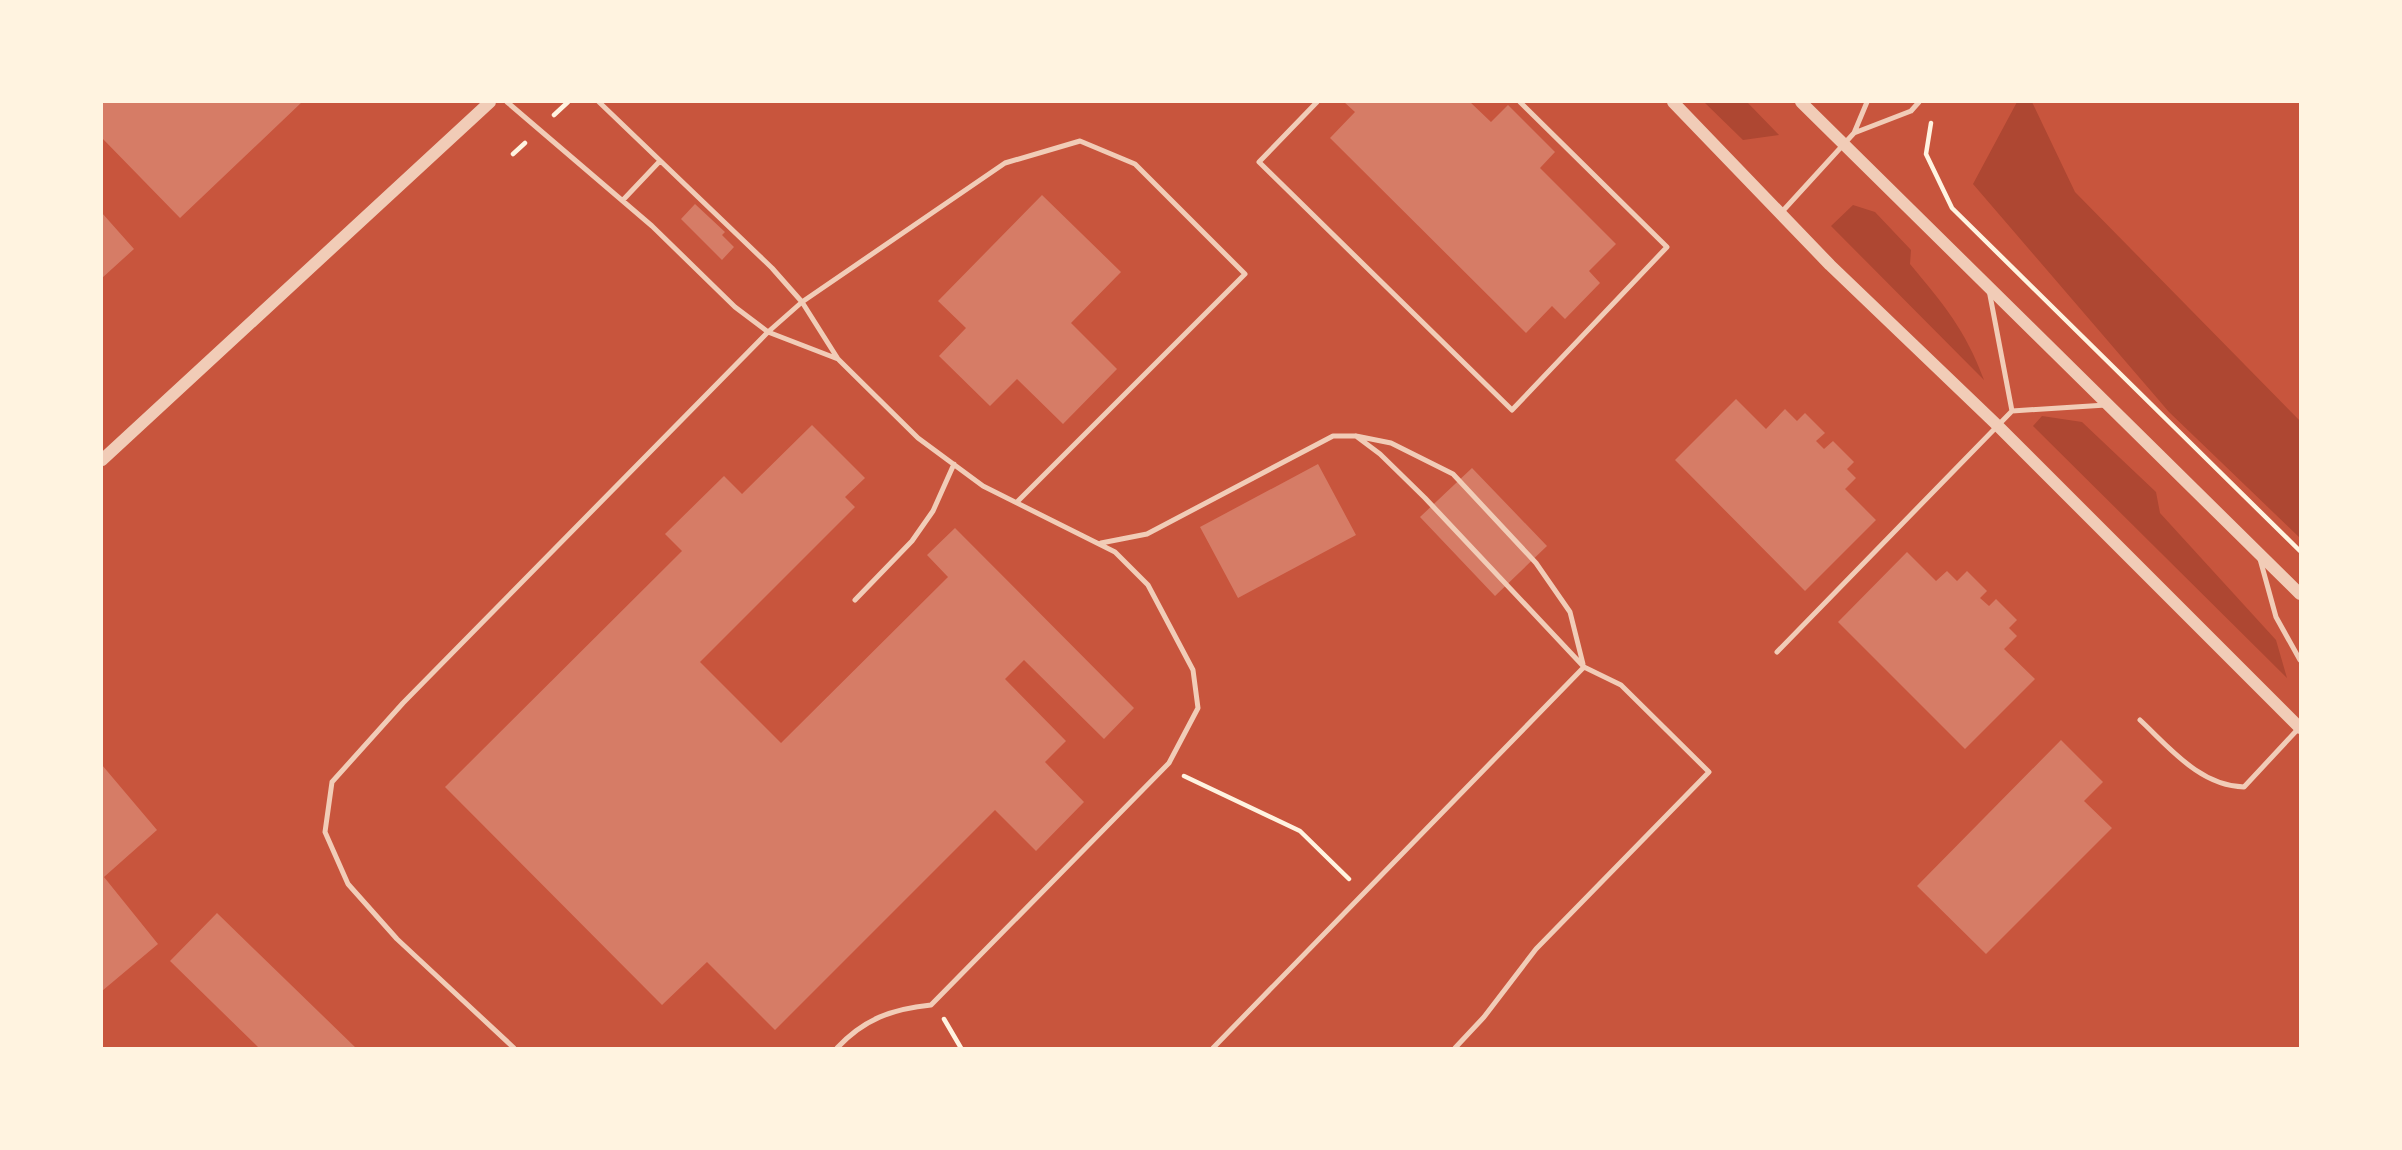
<svg xmlns="http://www.w3.org/2000/svg" width="2402" height="1150" font-family="'DM Sans',sans-serif">
	<style>
		.green { fill: #ae4732 }
		.building { fill: #d67c66 }
		.lines { fill: none; stroke-linecap: round; stroke-linejoin: round }
		.path { stroke: #fff3e0; stroke-width: 4.5 }
		.service { stroke: #f1ccb7; stroke-width: 5 }
		.tertiary { stroke: #f1ccb7; stroke-width: 12 }
	</style>
	<rect width="100%" height="100%" fill="#c8553d"/>
	<!-- green -->
	<path class="green" d="M1704 102H1747L1779 135 1743 140Z
		M2017 102H2032L2075 192 2300 421V538L2169 412 1973 184Z
		M1853 205 1875 212 1911 250 1910 264C1944 305 1965 329 1984 380L1831 226Z
		M2042 416 2082 422 2156 492 2160 513 2276 640 2287 678 2033 426Z"/>
	<!-- building -->
	<path class="building" d="M102 102H302L180 218 102 138Z
		M1344 102H1470L1491 122 1508 105 1555 152 1540 168 1616 244 1589 271 1600 283 1565 319 1552 306 1526 333 1330 138 1355 112Z
		M1042 195 1121 272 1071 323 1117 369 1063 424 1017 379 990 406 939 356 966 328 938 301Z
		M695 204 725 232 722 235 734 247 722 260 681 219Z
		M102 213 134 249 102 278Z
		M1736 399 1766 429 1785 409 1797 421 1805 413 1825 433 1816 441 1824 449 1833 441 1854 462 1847 469 1856 478 1845 489 1876 520 1805 591 1675 460Z
		M812 425 865 478 845 497 855 507 700 662 781 743 948 577 927 555 955 528 1134 708 1104 739 1024 660 1005 679 1066 741 1045 762 1084 802 1036 851 995 810 775 1030 707 962 662 1005 445 787 682 551 665 534 724 476 742 494Z
		M1318 464 1356 535 1238 598 1200 527Z
		M1472 468 1547 546 1495 596 1420 517Z
		M1907 552 1936 581 1947 571 1957 581 1967 571 1987 591 1980 598 1989 606 1996 599 2017 620 2009 628 2017 636 2004 649 2035 679 1965 749 1838 622Z
		M2061 740 2103 782 2084 801 2112 828 1986 954 1917 886Z
		M102 765 157 830 104 877 158 944 102 991Z
		M217 913 356 1048H259L170 961Z"/>
	<g class="lines">
		<!-- path -->
		<path class="path" d="M554 115 568 102
			M1931 123 1926 154 1952 208 2300 551
			M513 154 525 143
			M1184 776 1300 831 1349 879
			M944 1019 961 1048"/>
		<!-- service -->
		<path class="service" d="M507 102 652 226 735 307 768 332 838 359
			M599 102 772 268 802 302 838 359 918 438 983 486 1115 552 1148 585 1193 670 1198 708 1169 763 931 1005C892 1009 864 1019 837 1048
			M1317 102 1259 162 1512 410 1667 247 1520 102
			M1854 133 1911 111 1919 102
			M623 200 659 162
			M1780 214 1854 133 1867 102
			M1989 290 2012 411
			M1356 436 1380 454 1425 498 1584 667 1621 685 1709 772 1536 949 1484 1017 1455 1048
			M1101 543 1147 534 1333 436H1356L1391 443 1453 474 1536 563 1570 612 1583 664
			M2260 559 2276 617 2300 660
			M855 600 912 541 933 511 954 464
			M1777 652 2012 411 2106 405
			M2140 720C2170 748 2200 786 2244 787L2298 729
			M514 1048 397 939 348 884 325 832 332 782 403 703 768 332 802 302 1005 163 1080 141 1135 164 1245 274 1017 502
			M1213 1048 1584 667"/>
		<!-- tertiary -->
		<path class="tertiary" d="M1673 102 1830 265 1998 426 2300 728
			M1801 102 2300 594
			M102 460 490 102"/>
	</g>
	<!-- border -->
	<rect width="2402" height="1150" fill="none" stroke="#fff3e0" stroke-width="206"/>
</svg>
